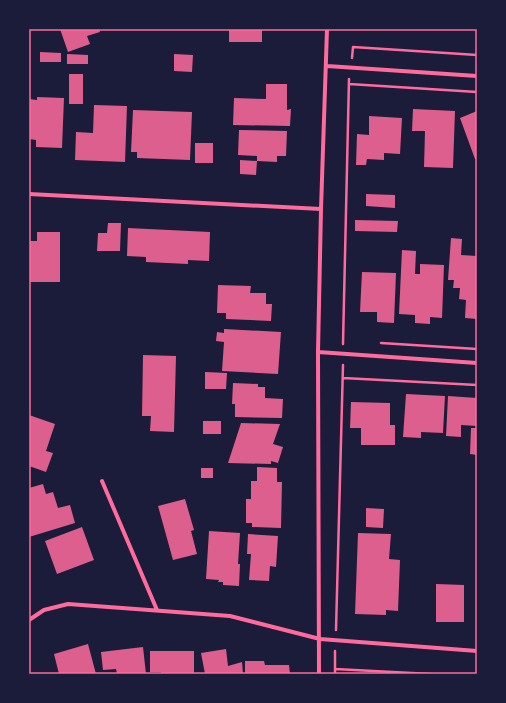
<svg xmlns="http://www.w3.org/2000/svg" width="506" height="703" font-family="'Open Sans',sans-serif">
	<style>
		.building { fill: #dd5f8e }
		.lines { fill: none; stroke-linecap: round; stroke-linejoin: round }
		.path { stroke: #ff6b9d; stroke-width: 2.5 }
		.minor { stroke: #ff6b9d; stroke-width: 4 }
		.neatline { fill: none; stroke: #ff6b9d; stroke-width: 1.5 }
	</style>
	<rect width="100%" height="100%" fill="#1b1b3a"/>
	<!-- building -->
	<path class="building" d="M60 29H99L100 32 87 36 90 44 68 52Z
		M229 29H262V42H229Z
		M40 52 61 53V62H40Z
		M67 54 88 55V64H67Z
		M174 54 193 55 192 72 174 71Z
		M69 74H83V104H69Z
		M266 84H287V110L291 109 290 126 233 125 234 98 266 99Z
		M37 97 64 98 62 148 36 147V140L29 139V99L37 100Z
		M94 105 127 106 125 162 75 160 76 132 93 133Z
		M413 109 455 111 453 168 424 167 425 131H412Z
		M133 110 192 112 190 160 137 158V152H131Z
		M477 111V159H475L460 118Z
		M369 116 402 118 400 154 384 153V160L367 159 366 165H356L357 134 369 135Z
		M239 130 287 131 286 156H277V162L257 161V156L238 155Z
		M195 143H213V163H195Z
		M240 160 257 161 256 175 240 174Z
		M366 194 395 195V208L366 206Z
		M355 220 398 221 397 232 355 231Z
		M108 223H121L120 251H97L98 233H107Z
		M128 228 210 232 209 261 188 260V264L146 262V257L127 256Z
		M37 232H60V282H29V241H37Z
		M451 238 462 239 461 255 477 256V319L465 318 466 300 459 299 460 288H453L454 280H448Z
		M402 250 416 251 415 274H420V264L444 265 442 318 430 317V324L415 323V315L399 314Z
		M362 272 396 273 394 323 377 322V312H360Z
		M218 285 251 286 250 293H266V304H272L271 321 226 319V313H217Z
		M224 329 281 332 278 374 222 371 224 342 216 341 217 332 224 333Z
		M143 355 176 356 174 432 150 431 151 416H142Z
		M205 372 227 373 226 389H205Z
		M233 383 258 384V387H265V398L283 399 282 418 235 417V404H232Z
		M406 394 445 396 443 433 421 432V438L403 437Z
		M448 396 477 398V426L461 425V437L446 436Z
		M351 402 390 403V425H395V445H361V428H350Z
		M29 415 55 424 46 451 53 453 46 472 29 466Z
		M203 421H221V434H203Z
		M241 423 280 424 273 444 283 447 278 463 271 461V464L228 463Z
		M471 428H477V455L470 454Z
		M257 467 277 468V482H282L281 528 252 527V523H246V499H251V481H257Z
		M201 468H213V478H201Z
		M43 484 46 494 53 492 58 508 70 505 75 523 29 537V488Z
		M185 499 194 530 191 531 197 554 173 560 158 506Z
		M366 508 384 509 383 528 366 527Z
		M82 527 94 560 57 574 45 541Z
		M209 531 240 533 238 564H240L239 586 223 585V582H218L219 580 206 579Z
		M358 533 391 534 389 559 400 560 398 611 386 610V615L355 614Z
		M248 534 278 536 276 567 270 566 269 581 249 580 251 554H247Z
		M436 584 464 585V622H436Z
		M88 644 96 674H59L54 654Z
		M143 647 146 674H117L116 669 103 670 101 652Z
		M226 649 228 666 242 662 243 674H205L201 653Z
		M150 651H194V674H161V672H150Z
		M245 661H264L265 665H289L290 674H245Z"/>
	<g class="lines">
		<!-- path -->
		<path class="path" d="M352 58 353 47 477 55
			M349 84 477 92
			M381 343 477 349
			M343 344 349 79
			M343 378 477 385
			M336 630 343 365
			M335 669 431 674
			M335 674V651"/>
		<!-- minor -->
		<path class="minor" d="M327 66 477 76
			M29 194 321 209
			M318 352 477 363
			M102 481 157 610
			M29 620 44 610 68 604 230 616 320 639 477 651
			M319 674 318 352 321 209 327 29"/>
	</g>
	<!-- border -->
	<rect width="506" height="703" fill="none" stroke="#1b1b3a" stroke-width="60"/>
	<rect x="30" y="30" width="446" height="643" class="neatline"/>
</svg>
